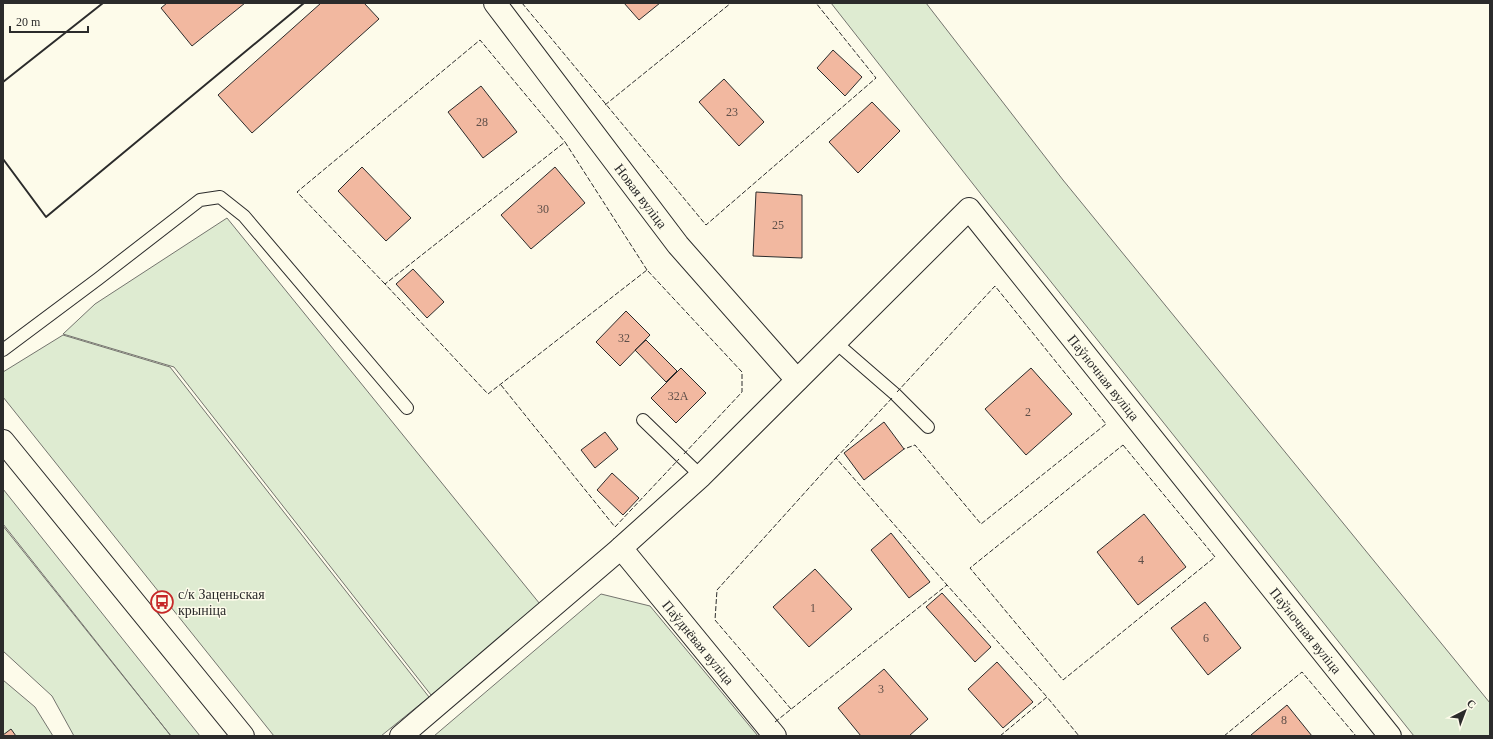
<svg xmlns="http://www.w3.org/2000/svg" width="1493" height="739" font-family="Georgia,serif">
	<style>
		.green { fill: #deebd1; stroke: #74746e }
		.building { fill: #f2b8a0; stroke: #2b2b2b }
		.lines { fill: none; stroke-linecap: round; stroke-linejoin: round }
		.lane-casing { stroke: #2b2b2b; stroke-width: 14 }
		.street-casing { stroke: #2b2b2b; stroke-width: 24 }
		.secondary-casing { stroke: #2b2b2b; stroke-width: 24 }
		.lane { stroke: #fdfbea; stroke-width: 12 }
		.street { stroke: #fdfbea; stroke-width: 22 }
		.secondary { stroke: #fdfbea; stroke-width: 22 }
		.fence { stroke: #2b2b2b; stroke-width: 1; stroke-dasharray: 5 2; stroke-linecap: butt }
		.wall { stroke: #2b2b2b; stroke-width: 2 }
		.labels { text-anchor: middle; stroke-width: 3; stroke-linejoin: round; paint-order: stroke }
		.number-label { font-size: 12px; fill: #5d4e48 }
		.street-label { font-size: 14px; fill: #2b2b2b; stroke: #fdfbea }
		.poi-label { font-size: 14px; fill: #2b2b2b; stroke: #fdfbea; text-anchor: start }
	</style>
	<rect width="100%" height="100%" fill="#fdfbea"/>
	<!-- green -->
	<path class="green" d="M831 3H926L1063 180 1490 703V736H1414L984 198Z
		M227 218 544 609 431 695 174 367 63 334 95 304Z
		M63 335 170 367 429 697 381 736H274L3 397V372Z
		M3 489 200 736H171L3 524Z
		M3 526 171 736H74L52 696 3 651Z
		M601 594 650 606 758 736H434Z
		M3 680 35 707 53 736H3Z"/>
	<!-- building -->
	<path class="building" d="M167 3H245L192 46 161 8Z
		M321 3H364L379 19 252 133 218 95Z
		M624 3H660L639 20Z
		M833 50 862 77 845 96 817 68Z
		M724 79 764 122 739 146 699 102Z
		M481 86 517 132 483 158 448 112Z
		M872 102 900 131 858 173 829 142Z
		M362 167 411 218 386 241 338 191Z
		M555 167 585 203 531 249 501 215Z
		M756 192 802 195V258L753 256Z
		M413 269 444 302 427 318 396 284Z
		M626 311 650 335 620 366 596 342Z
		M646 340 677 371 666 382 635 350Z
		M681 368 706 393 676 423 651 398Z
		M1031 368 1072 414 1026 455 985 409Z
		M884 422 904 449 864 480 844 453Z
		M605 432 618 449 595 468 581 450Z
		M612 473 639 498 623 515 597 490Z
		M1144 514 1186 567 1138 605 1097 552Z
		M891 533 930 582 909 598 871 550Z
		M815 569 852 609 809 647 773 607Z
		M942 593 991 647 975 662 926 607Z
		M1205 602 1241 648 1208 675 1171 628Z
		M997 662 1033 702 1003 728 968 689Z
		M884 669 928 719 909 736H861L838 708Z
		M1287 705 1312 736H1252L1251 735Z
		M11 729 16 736H3V735Z"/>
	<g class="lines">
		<!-- lane casing -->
		<g class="lane-casing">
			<path id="lane" d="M835 342 895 394 928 427
				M3 350 98 279 200 200 220 197 244 216 407 408
				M643 420 701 476"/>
		</g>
		<!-- street casing -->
		<g class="street-casing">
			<g id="street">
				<path id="s1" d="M495 3 678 245 797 380"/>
				<path id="s2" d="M621 548 775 736"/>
				<path id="s3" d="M401 736 621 548 701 476 969 209 1390 736"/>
			</g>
		</g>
		<!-- secondary casing -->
		<g class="secondary-casing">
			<path id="secondary" d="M3 441 243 736"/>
		</g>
		<!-- lane -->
		<use href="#lane" class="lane"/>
		<!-- street -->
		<use href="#street" class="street"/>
		<!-- secondary -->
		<use href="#secondary" class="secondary"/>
		<!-- fence -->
		<path class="fence" d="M522 3 706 225 876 78 816 3
			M605 105 731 3
			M647 270 565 142 385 284 488 394 647 270 742 372V392L683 455
			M385 284 297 192 480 40 565 142
			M501 385 615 527 679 459
			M897 392 995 286 1106 424 981 524 915 445 904 449
			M1123 445 1215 557 1063 680 970 568Z
			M836 458 893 397
			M791 709 715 620 717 590 836 458 947 585
			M775 722 947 585 1047 697
			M1000 736 1047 697 1079 736
			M1224 736 1302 672 1356 736"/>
		<!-- wall -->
		<path class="wall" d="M3 82 103 3
			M3 159 46 217 304 3"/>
	</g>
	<!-- icons -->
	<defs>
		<g id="bus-ring" transform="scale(1.15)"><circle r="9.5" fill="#fdfbea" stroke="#c62828" stroke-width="1.5"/><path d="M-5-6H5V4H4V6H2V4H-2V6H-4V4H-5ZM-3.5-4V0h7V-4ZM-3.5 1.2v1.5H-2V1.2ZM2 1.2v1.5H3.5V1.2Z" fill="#c62828"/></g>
	</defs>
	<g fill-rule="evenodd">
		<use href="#bus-ring" x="162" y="602"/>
	</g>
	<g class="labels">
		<!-- number labels -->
		<g class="number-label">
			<text x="732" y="116">23</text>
			<text x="482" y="126">28</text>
			<text x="543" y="213">30</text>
			<text x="778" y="229">25</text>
			<text x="624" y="342">32</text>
			<text x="678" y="400">32А</text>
			<text x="1028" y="416">2</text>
			<text x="1141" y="564">4</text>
			<text x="813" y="612">1</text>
			<text x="1206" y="642">6</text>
			<text x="881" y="693">3</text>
			<text x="1284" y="724">8</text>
		</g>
		<!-- street labels -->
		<g class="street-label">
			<text dy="5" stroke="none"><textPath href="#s1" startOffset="242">Новая вуліца</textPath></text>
			<text dy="5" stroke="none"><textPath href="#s3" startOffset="991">Паўночная вуліца</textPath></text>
			<text dy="5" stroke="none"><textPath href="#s3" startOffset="1315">Паўночная вуліца</textPath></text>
			<text dy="5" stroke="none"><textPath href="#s2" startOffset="122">Паўднёвая вуліца</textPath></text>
		</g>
		<!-- poi labels -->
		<g class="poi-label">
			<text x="178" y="599">с/к Заценьская<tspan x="178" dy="16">крыніца</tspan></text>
		</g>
	</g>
	<!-- border -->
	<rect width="1493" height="739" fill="none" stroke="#2b2b2b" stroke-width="8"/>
	<!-- north arrow -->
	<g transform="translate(1465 711) rotate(42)" stroke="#fdfbea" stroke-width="3" paint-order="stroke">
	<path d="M0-3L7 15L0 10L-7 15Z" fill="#2b2b2b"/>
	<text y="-6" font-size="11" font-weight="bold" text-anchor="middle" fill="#2b2b2b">С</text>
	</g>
	<!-- scale -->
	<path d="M10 26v6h78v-6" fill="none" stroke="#2b2b2b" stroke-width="2"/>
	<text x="16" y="26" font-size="12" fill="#2b2b2b" stroke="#fdfbea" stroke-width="3" paint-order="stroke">20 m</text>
</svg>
